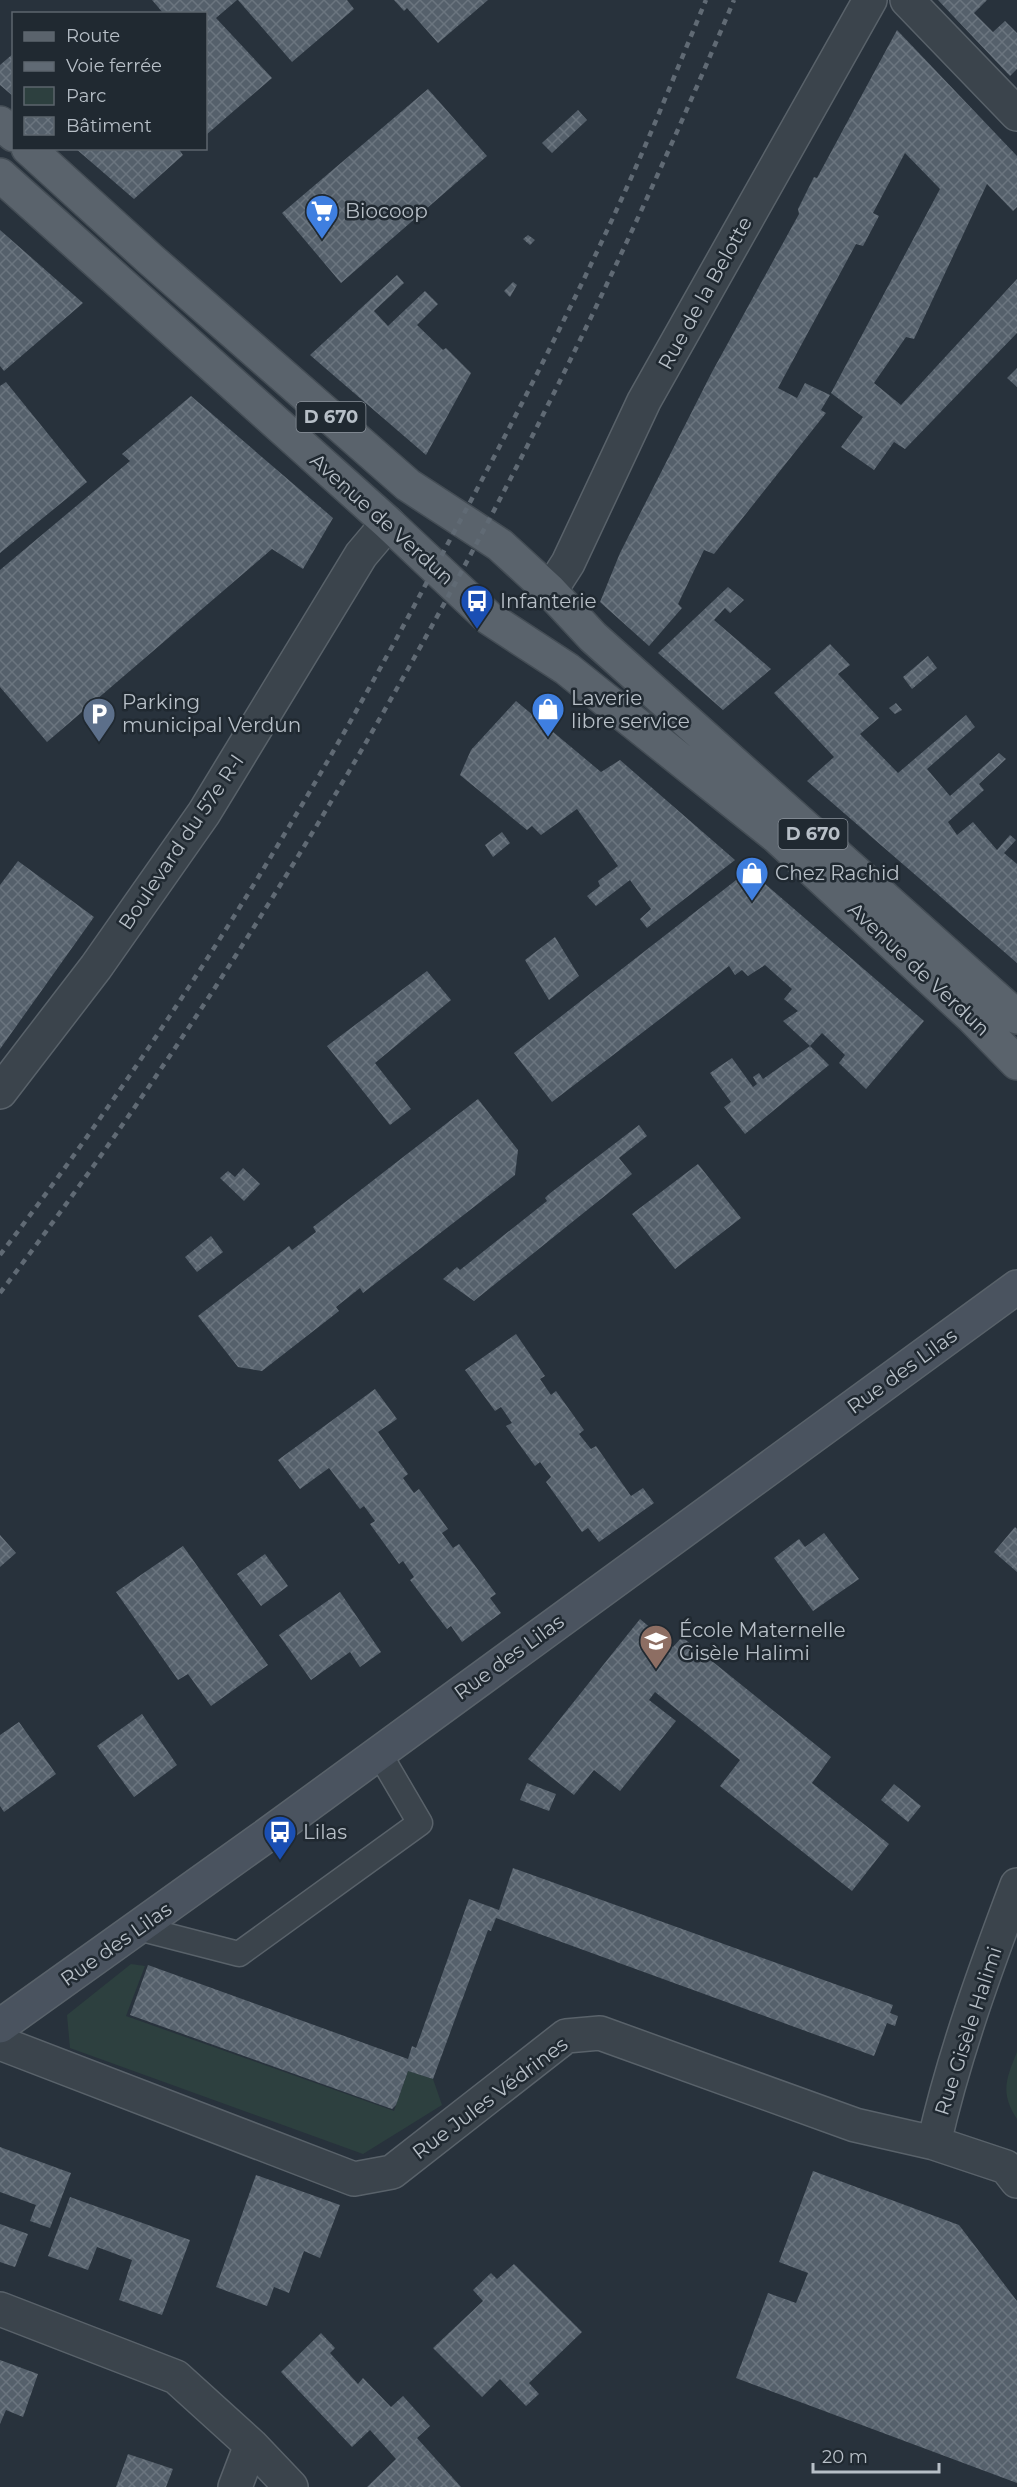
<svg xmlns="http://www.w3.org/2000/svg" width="1017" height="2487" font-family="Montserrat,sans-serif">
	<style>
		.green { fill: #2d403f }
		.building { fill: url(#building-cross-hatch) }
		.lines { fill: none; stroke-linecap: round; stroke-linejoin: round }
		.lane-casing { stroke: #59626a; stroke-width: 27 }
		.street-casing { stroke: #59626a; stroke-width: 36 }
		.secondary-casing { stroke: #59626a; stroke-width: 36 }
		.primary-casing { stroke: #444d55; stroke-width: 36 }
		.lane { stroke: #3b444c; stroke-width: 24 }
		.street { stroke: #3b444c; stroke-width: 33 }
		.secondary { stroke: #4a535f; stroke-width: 33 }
		.primary { stroke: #5a636c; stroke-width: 33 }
		.rail { stroke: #606a74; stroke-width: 4.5; stroke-dasharray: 6 6; stroke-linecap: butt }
		.labels { text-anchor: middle; stroke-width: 5; stroke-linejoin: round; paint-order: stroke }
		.shield { fill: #202931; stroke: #8a929a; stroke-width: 1.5 }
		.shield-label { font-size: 18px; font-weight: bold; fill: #b7bfc7 }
		.poi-label { font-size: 20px; fill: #b7bfc7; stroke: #202931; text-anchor: start }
		.street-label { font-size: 20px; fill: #b7bfc7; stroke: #202931 }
	</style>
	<defs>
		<pattern id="building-cross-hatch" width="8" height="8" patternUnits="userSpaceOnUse" patternTransform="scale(1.5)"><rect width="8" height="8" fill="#55606b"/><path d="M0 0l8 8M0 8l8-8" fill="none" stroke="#6b757f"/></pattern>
	</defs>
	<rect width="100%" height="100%" fill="#28323c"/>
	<!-- green -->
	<path class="green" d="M131 1964 145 1966 126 2016 394 2111 408 2071 433 2079 442 2105 363 2154 70 2048 67 2015Z
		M1017 2052V2119C1000 2093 1006 2079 1017 2052Z"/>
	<!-- building -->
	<path class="building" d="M152 0H237L216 18 272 78 206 135V14H164Z
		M238 0H347L354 9 292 62Z
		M394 0H488L438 43 407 8 404 11Z
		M938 0H987L974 13 993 32 1005 21 1017 33V69L1010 76Z
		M897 30 1017 156V207L1013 211 987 184 914 339 906 337 874 383 901 405 1017 279V333L905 449 894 442 874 470 841 447 863 417 831 393 940 189 905 153 873 213 879 216 863 246 856 244 778 388 797 398 805 383 830 395 821 410 826 413 714 554 704 550 678 604 682 608 649 646 600 602 620 553 712 372 799 214 798 209 814 177 817 178Z
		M14 53V97L0 85V65Z
		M428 89 487 156 341 283 282 213Z
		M578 110 587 120 552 153 542 143Z
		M75 148H178L183 155 134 199Z
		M0 230 83 303 4 371 0 366Z
		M528 235 535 240 530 245 523 239Z
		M397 275 404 283 374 311 388 326 425 291 438 304 417 325 443 350 446 348 471 373 426 455 310 355Z
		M513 282 517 285 510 297 504 291Z
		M1017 368V387L1007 378Z
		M6 382 87 482 0 553V386Z
		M191 396 333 518 303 569 272 549 47 742 0 687V570L130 461 122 454Z
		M728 587 744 600 730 613 725 608 714 620 771 669 723 710 658 653Z
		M830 644 850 665 838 674 879 718 860 734 898 773 966 715 975 727 927 769 950 796 999 753 1006 759 979 784 984 790 948 822 957 835 973 822 997 850 1010 835 1016 840 1004 853 1017 864V963L807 781 834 757 774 693Z
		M928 656 937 668 912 689 903 677Z
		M516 701 601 772 620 760 735 860 647 928 640 919 651 909 630 880 596 906 587 896 600 886 598 881 618 866 577 809 541 835 532 826 527 830 460 775 471 750Z
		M896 703 902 710 895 714 889 708Z
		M502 832 510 843 493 857 485 845Z
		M18 861 94 917 0 1049V885Z
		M749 870 924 1021 866 1089 839 1063 845 1055 822 1033 810 1046 829 1065 745 1134 724 1107 731 1102 710 1073 732 1058 753 1087 757 1084 753 1077 759 1073 763 1079 810 1046 783 1021 798 1011 784 999 792 989 765 965 748 976 742 970 735 975 729 966 552 1102 514 1053Z
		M555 937 579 976 549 1000 525 960Z
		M427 971 451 1000 375 1063 411 1109 390 1125 327 1046Z
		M478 1099 518 1150 515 1175 363 1293 360 1288 336 1307 339 1311 262 1371 238 1367 198 1316 289 1246 292 1250 316 1232 313 1227Z
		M639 1125 647 1136 619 1158 632 1174 474 1301 443 1279 457 1267 460 1270 547 1201 545 1198 549 1194Z
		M698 1164 741 1218 675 1269 632 1214Z
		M243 1168 260 1184 244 1201 220 1178 228 1171 235 1177Z
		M211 1236 223 1252 197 1272 185 1257Z
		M516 1334 545 1376 540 1379 551 1395 556 1391 584 1430 579 1434 591 1449 596 1446 631 1496 643 1488 654 1503 599 1542 588 1528 582 1532 546 1482 551 1477 540 1462 535 1466 506 1426 512 1423 501 1407 495 1411 465 1370Z
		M375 1389 397 1419 378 1432 408 1474 403 1478 414 1493 419 1489 448 1529 442 1533 453 1548 459 1544 496 1594 490 1598 501 1613 462 1642 451 1626 447 1629 410 1580 414 1577 403 1561 399 1564 370 1524 375 1521 364 1506 360 1509 329 1468 300 1489 278 1460Z
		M1015 1527 1017 1529V1572L994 1552Z
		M824 1533 859 1579 813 1611 774 1558 799 1539 805 1547Z
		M0 1535 16 1553 0 1567Z
		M183 1546 268 1665 211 1706 188 1674 178 1680 116 1592Z
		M265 1554 288 1586 261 1606 237 1574Z
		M340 1592 381 1652 360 1667 350 1652 311 1680 279 1635Z
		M640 1619 673 1647 682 1637 831 1757 812 1783 889 1844 852 1891 720 1786 740 1760 655 1692 649 1700 676 1721 620 1791 594 1770 574 1795 528 1759Z
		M142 1714 177 1765 134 1797 97 1746Z
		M19 1722 56 1774 4 1812 0 1806V1735Z
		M527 1783 556 1794 549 1811 520 1800Z
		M894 1784 921 1806 908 1822 881 1800Z
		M513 1868 893 2005 890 2013 898 2016 895 2026 887 2023 874 2056 496 1918 491 1931 488 1930 433 2079 408 2071 396 2105 392 2109 130 2015 148 1965 408 2059 412 2046 416 2048 469 1899 499 1910Z
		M0 2147 71 2173 50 2228 30 2221 36 2205 0 2192Z
		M813 2171 959 2225 1017 2301V2483L736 2378 768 2293 796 2303 808 2273 779 2262Z
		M256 2175 340 2205 320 2258 304 2251 289 2293 274 2287 267 2306 216 2287Z
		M70 2197 190 2240 162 2315 119 2300 132 2260 97 2247 88 2270 48 2256Z
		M0 2224 28 2234 15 2267 0 2262Z
		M514 2264 582 2332 529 2383 539 2394 526 2406 500 2379 482 2397 433 2348 483 2301 473 2290 491 2273 497 2279Z
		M321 2333 335 2348 330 2353 358 2384 363 2378 391 2407 403 2396 430 2426 417 2438 461 2487H367L396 2459 370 2430 352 2447 281 2372Z
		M0 2360 38 2374 23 2417 6 2410 0 2424Z
		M128 2454 173 2469 166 2487H116Z"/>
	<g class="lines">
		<!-- lane casing -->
		<g class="lane-casing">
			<path id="lane" d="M138 1928 239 1954 420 1823 379 1753"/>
		</g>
		<!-- street casing -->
		<g class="street-casing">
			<path id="street" d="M907 0 1017 114
				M550 591 568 563 644 401 870 0
				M0 1092 96 967 204 813 361 555 388 523
				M0 2043 354 2179 392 2172 566 2036 600 2033 855 2125 934 2143 1006 2167 1017 2181
				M934 2143C954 2055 985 1970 1017 1885
				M0 2309 176 2377 251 2445 291 2487
				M235 2487 251 2445"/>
		</g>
		<!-- secondary casing -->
		<g class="secondary-casing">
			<path id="secondary" d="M0 2026 260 1840 1017 1287"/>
		</g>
		<!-- primary casing -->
		<g class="primary-casing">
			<path id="primary" d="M0 123 14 135
				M28 148 150 259 408 485 500 545 550 591 593 637 1017 1017
				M0 175 388 523 489 618 567 669 776 836 972 1017 1017 1063"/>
		</g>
		<!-- lane -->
		<use href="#lane" class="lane"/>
		<!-- street -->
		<use href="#street" class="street"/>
		<!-- secondary -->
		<use href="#secondary" class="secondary"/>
		<!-- primary -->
		<use href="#primary" class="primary"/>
		<!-- rail -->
		<path class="rail" d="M0 1255C158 1048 297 825 420 595 493 461 564 326 627 187 655 125 680 62 706 0
			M0 1293C301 897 541 458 734 0"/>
	</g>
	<!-- icons -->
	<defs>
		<g id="supermarket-pin" transform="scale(1.725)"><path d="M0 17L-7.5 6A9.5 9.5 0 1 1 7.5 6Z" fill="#3f7fe0" stroke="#202931"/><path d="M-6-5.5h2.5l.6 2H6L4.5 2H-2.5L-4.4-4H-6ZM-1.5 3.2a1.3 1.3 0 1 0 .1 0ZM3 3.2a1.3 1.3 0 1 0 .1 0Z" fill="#fff"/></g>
		<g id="bus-pin" transform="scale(1.725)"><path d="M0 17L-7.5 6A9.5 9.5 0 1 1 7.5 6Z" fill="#1a4fb4" stroke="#202931"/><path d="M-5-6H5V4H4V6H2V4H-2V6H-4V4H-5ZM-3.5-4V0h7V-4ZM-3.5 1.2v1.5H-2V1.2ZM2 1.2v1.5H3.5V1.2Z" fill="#fff"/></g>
		<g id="shop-pin" transform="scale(1.725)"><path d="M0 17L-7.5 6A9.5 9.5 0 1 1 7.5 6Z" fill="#3f7fe0" stroke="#202931"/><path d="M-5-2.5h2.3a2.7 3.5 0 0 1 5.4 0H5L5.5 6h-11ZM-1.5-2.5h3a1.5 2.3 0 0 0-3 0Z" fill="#fff"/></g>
		<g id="parking-pin" transform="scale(1.725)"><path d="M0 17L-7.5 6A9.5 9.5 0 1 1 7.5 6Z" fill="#5c6f8a" stroke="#202931"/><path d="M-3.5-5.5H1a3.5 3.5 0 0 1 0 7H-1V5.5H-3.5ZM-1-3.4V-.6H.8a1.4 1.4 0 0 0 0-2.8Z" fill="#fff"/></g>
		<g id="school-pin" transform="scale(1.725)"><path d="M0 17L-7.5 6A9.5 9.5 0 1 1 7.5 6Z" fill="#8d6e63" stroke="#202931"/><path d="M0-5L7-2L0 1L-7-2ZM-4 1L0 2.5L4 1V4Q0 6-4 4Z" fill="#fff"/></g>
	</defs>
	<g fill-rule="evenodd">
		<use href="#supermarket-pin" x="322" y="211"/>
		<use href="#bus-pin" x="477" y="601"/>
		<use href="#shop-pin" x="548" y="709"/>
		<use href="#parking-pin" x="99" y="714"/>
		<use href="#shop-pin" x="752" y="873"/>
		<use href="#school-pin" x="656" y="1641"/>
		<use href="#bus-pin" x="280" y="1832"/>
	</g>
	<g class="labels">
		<!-- shield labels -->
		<g class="shield">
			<rect x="296.5" y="402" width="69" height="30" rx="4.5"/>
			<rect x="778.5" y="819" width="69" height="30" rx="4.5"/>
		</g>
		<g class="shield-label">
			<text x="331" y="423">D 670</text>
			<text x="813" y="840">D 670</text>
		</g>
		<!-- poi labels -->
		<g class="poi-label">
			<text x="345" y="218">Biocoop</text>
			<text x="500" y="608">Infanterie</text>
			<text x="571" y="705">Laverie<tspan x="571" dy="23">libre service</tspan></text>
			<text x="122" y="709">Parking<tspan x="122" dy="23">municipal Verdun</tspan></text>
			<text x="775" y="880">Chez Rachid</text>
			<text x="679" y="1637">École Maternelle<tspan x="679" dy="23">Gisèle Halimi</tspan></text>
			<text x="303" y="1839">Lilas</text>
		</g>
		<!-- street labels -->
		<g class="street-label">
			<text transform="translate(705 293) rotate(-61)" y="7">Rue de la Belotte</text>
			<text transform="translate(382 519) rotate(42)" y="7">Avenue de Verdun</text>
			<text transform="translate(181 842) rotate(-56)" y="7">Boulevard du 57e R-I</text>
			<text transform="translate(919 969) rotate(43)" y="7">Avenue de Verdun</text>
			<text transform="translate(902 1371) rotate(-36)" y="7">Rue des Lilas</text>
			<text transform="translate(509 1657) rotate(-36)" y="7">Rue des Lilas</text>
			<text transform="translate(116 1944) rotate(-35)" y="7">Rue des Lilas</text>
			<text transform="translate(968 2031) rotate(-72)" y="7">Rue Gisèle Halimi</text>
			<text transform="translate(490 2098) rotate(-37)" y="7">Rue Jules Védrines</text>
		</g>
	</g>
	<!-- legend -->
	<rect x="12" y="12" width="195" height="138" fill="#202931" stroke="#5c656d" stroke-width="1.5"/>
	<rect x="24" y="32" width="30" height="9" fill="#5a636c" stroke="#5c656d" stroke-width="1.5"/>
	<text x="66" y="42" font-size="18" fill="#b7bfc7">Route</text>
	<rect x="24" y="62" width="30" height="9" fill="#606a74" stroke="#5c656d" stroke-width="1.5"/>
	<text x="66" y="72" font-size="18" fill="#b7bfc7">Voie ferrée</text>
	<rect x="24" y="87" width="30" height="18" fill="#2d403f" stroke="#5c656d" stroke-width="1.5"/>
	<text x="66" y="102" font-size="18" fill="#b7bfc7">Parc</text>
	<rect x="24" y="117" width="30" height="18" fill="url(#building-cross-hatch)" stroke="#5c656d" stroke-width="1.5"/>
	<text x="66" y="132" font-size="18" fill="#b7bfc7">Bâtiment</text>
	<!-- scale -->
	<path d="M813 2463v9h126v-9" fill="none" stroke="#b7bfc7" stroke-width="3"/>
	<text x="822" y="2463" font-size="18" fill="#b7bfc7" stroke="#202931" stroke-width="4.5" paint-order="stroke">20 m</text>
</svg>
